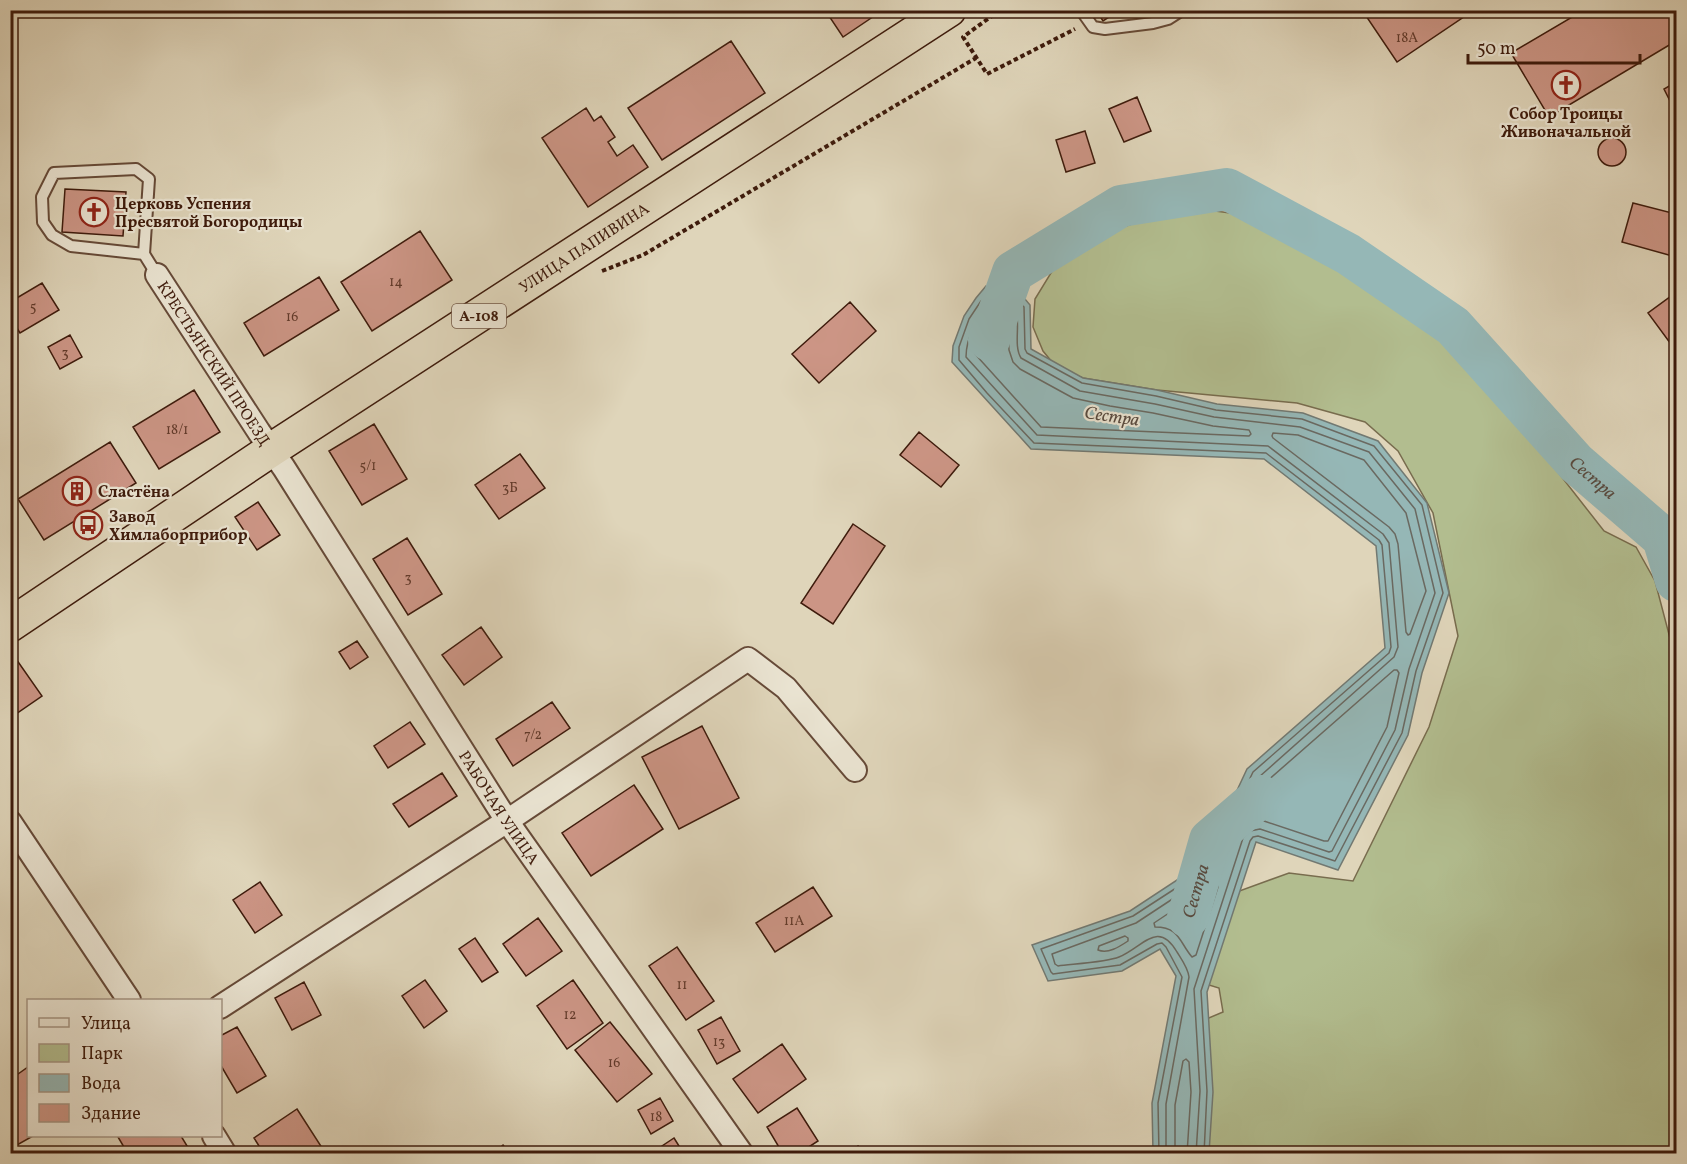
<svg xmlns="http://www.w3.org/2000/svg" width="1687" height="1164" font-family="Vollkorn,serif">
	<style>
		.green { fill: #b2bd8f; stroke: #786c4e; stroke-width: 1.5 }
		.water { fill: #95b7b6; stroke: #727972; stroke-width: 1.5 }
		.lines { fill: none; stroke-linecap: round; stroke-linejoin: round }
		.shore { stroke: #6a6961; stroke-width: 1.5 }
		.river { stroke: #95b7b6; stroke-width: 42 }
		.building { fill: #cc9585; stroke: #3e1b0c; stroke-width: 1.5 }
		.service-casing { stroke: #664a38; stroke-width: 14 }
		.minor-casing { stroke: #664a38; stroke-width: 26 }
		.trunk-casing { stroke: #3e1b0c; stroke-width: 36 }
		.path { stroke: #3e1b0c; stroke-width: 4; stroke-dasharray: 4.5 3; stroke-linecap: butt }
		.service { stroke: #eae4d2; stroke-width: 10 }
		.minor { stroke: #eae4d2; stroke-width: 22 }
		.trunk { stroke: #dfd5ba; stroke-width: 33 }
		.labels { text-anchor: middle; stroke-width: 4.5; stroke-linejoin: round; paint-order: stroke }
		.number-label { font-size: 14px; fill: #623a2a }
		.shield { fill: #eae4d2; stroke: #725747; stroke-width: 1.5 }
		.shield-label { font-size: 15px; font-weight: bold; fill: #3e1b0c }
		.poi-label { font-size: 16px; font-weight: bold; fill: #3e1b0c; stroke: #eae4d2; text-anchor: start }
		.street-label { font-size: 16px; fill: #3e1b0c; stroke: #eae4d2 }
		.water-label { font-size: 18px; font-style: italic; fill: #584a3f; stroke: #eae4d2 }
	</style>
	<rect width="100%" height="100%" fill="#dfd5ba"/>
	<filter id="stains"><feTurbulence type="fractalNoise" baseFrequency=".00333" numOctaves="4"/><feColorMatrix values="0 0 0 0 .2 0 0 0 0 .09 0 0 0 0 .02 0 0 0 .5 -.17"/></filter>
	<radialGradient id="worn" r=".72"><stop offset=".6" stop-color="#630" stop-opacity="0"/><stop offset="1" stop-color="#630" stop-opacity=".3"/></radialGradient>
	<!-- green -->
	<path class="green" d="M1208 210 1252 216 1284 229 1380 288 1454 344 1525 430 1604 531 1636 547 1655 581 1676 661V1153H1208L1204 1020 1223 1012 1219 988 1196 981 1231 894 1289 873 1353 881 1429 727 1458 636 1433 513 1398 451 1365 422 1297 403 1157 390 1083 378 1057 368 1043 351 1033 327 1035 299 1057 263 1112 231 1160 214Z"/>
	<!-- water -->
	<path class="water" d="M1002 284 1020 293 1030 305 1031 349 1083 378 1157 390 1217 404 1303 413 1378 441 1427 503 1449 593 1422 673 1408 735 1338 870 1256 842 1207 992 1213 1092 1209 1153H1153L1152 1103 1176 976 1160 949 1122 971 1048 981 1032 945 1130 911 1203 863 1247 769 1385 648 1376 546 1264 459 1031 449 952 362 953 346 964 316 976 298 986 286Z"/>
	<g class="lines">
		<!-- shore -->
		<path class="shore" d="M997 308 1005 311 1007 314 1009 350 1013 362 1020 369 1073 398 1110 406 1153 413 1213 426 1249 430 1251 434 1249 436 1041 427 975 354C976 339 986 319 997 308Z
			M1273 433 1298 435 1364 460 1406 513 1426 591 1410 634 1408 635 1406 632 1398 544 1395 534 1389 527 1273 438 1272 436Z
			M1394 670H1397L1399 673 1387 727 1328 841H1324L1264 821 1251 819 1250 816 1266 782Z
			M1214 883 1217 884 1218 887 1196 955 1192 957C1179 942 1180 927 1155 927L1154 923Z
			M1125 936 1128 938V941C1119 947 1108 954 1098 950L1099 946Z
			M1159 1154 1158 1103 1182 977 1166 947 1162 943 1157 944 1120 965 1053 974 1051 972 1041 949 1133 916 1207 868 1253 772 1389 653 1391 647 1382 545 1379 540 1266 453 1034 443 987 393 959 360V347L969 319 981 301 990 292 1002 291 1016 298 1024 307 1025 349 1027 353 1082 383 1156 396 1216 410 1302 419 1374 446 1422 505 1443 593 1416 671 1402 733 1335 861 1258 836 1253 837 1250 841 1201 991 1207 1091 1204 1154
			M1166 1154V1104L1189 977C1188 968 1182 960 1177 952 1158 919 1143 947 1119 957 1107 962 1073 964 1058 966L1055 964 1052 954 1136 923 1212 873 1215 868 1259 777 1394 657 1398 647 1389 543 1383 534 1268 446 1037 435 966 357C966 337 979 312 994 299 1000 298 1003 299 1008 302 1026 312 1011 342 1021 358L1080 391 1155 404 1214 417 1300 427 1369 452 1415 509 1435 593 1409 669 1395 730 1332 851 1329 852 1260 829 1250 831 1243 838 1194 989 1200 1091 1196 1154
			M1175 1154V1105L1183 1061 1186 1059 1189 1062 1191 1092 1187 1154"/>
		<!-- river -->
		<g class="river">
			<path id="s1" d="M989 340 1013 272 1121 206 1227 189 1348 254 1453 326 1576 463 1663 538 1676 581"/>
			<path id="s2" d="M1188 917 1210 840 1261 796"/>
		</g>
	</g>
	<!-- building -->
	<path class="building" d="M825 10H883L843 37Z
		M1096 10H1120L1103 21Z
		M1362 10H1471V12L1397 62Z
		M1584 10H1676V41L1549 117 1511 53Z
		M731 41 765 93 662 160 628 108Z
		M1676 82V113L1664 89Z
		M1137 97 1151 131 1124 142 1109 109Z
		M586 108 594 121 601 116 615 137 608 142 617 156 633 145 648 167 588 207 542 138Z
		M1085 131 1095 163 1066 172 1056 140Z
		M1598 152a14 14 0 1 1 28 0a14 14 0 1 1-28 0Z
		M65 189 126 192 123 236 62 232Z
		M1633 203 1676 214V257L1622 242Z
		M420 231 452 280 372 331 341 282Z
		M319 277 339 310 264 356 244 323Z
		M42 283 59 310 20 333 10 317V302Z
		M1674 294 1676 298V351L1648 313Z
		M850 302 876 331 819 383 792 354Z
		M70 335 82 357 60 369 48 347Z
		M194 390 220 432 159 469 133 427Z
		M374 424 407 479 362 505 329 451Z
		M919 432 959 465 941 487 900 455Z
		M110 442 136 483 44 540 18 499Z
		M520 454 545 488 499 519 475 485Z
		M258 502 280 535 257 550 235 517Z
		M853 524 885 546 833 624 801 603Z
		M407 538 442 594 408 615 373 559Z
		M481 627 502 657 464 685 442 655Z
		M357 641 368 657 350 669 339 652Z
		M14 656 42 696 10 718V658Z
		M552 702 570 728 513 766 496 739Z
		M410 722 425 744 388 768 374 746Z
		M702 726 739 798 679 829 642 757Z
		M442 773 457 796 409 827 393 804Z
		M634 785 663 829 591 876 562 833Z
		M260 882 282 915 255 933 233 900Z
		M813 887 832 916 775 952 756 923Z
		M538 918 562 951 526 976 503 944Z
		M475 938 498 972 482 982 459 949Z
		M677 947 714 1001 686 1020 649 966Z
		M425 980 447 1011 424 1028 402 996Z
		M573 980 603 1023 567 1049 537 1006Z
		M304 982 321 1015 292 1030 275 998Z
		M721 1017 740 1051 717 1064 698 1030Z
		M610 1022 652 1074 617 1102 575 1050Z
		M237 1027 266 1076 237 1093 220 1064V1036Z
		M782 1044 806 1079 758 1113 733 1079Z
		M10 1062 18 1074 28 1067V1136H33L10 1149Z
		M660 1098 673 1121 651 1134 638 1110Z
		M797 1108 818 1141 798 1154H783L767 1127Z
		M297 1109 326 1154H264L254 1138Z
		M120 1136H181L192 1154H128L118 1137Z
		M674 1138 684 1154H650Z
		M503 1145 510 1154H493Z
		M858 1146 863 1154H846Z"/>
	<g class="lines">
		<!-- service casing -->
		<g class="service-casing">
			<path id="service" d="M1081 10 1093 27 1105 29 1153 23 1168 19 1182 10
				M144 254 71 246 52 235 43 222 42 197 54 173 136 169 149 179 144 254 157 275"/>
		</g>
		<!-- minor casing -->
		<g class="minor-casing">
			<g id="minor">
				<path id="s3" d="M157 275 259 432 284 468 507 821 742 1154"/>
				<path d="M10 822 129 1000"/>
				<path d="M220 1007 507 821 748 659 786 688 855 770"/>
				<path d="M214 1136 225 1154"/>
			</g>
		</g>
		<!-- trunk casing -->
		<g class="trunk-casing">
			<g id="trunk">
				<path id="s4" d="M10 625 271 450 949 10"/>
			</g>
		</g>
		<!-- path -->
		<path class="path" d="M1000 10 963 37 987 74 1075 29
			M602 271 643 255 976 58"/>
		<!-- service -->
		<use href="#service" class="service"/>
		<!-- minor -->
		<use href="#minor" class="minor"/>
		<!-- trunk -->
		<use href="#trunk" class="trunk"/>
	</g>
	<!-- icons -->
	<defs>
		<g id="church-ring" transform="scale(1.5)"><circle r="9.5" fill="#eae4d2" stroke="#8f2418" stroke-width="1.5"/><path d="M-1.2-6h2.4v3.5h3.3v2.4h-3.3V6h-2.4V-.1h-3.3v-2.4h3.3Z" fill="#8f2418"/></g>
		<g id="building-ring" transform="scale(1.5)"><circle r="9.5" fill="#eae4d2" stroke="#8f2418" stroke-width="1.5"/><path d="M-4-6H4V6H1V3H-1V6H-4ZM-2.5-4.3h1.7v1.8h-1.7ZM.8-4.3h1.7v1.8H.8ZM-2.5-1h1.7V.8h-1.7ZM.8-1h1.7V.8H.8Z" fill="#8f2418"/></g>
		<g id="bus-ring" transform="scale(1.5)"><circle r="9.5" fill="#eae4d2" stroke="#8f2418" stroke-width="1.5"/><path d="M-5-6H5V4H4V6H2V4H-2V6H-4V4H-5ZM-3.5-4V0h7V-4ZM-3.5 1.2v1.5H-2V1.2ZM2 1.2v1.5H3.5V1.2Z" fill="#8f2418"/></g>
	</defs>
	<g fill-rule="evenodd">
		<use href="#church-ring" x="1566" y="85"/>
		<use href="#church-ring" x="94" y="212"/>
		<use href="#building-ring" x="77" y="491"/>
		<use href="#bus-ring" x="88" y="525"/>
	</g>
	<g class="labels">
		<!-- number labels -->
		<g class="number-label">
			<text x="1407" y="42">18А</text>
			<text x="396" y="286">14</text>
			<text x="33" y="311">5</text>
			<text x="292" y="321">16</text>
			<text x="65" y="357">3</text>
			<text x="177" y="434">18/1</text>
			<text x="368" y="470">5/1</text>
			<text x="510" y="492">3Б</text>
			<text x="408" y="582">3</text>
			<text x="533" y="739">7/2</text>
			<text x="794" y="925">11А</text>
			<text x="682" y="989">11</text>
			<text x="570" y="1019">12</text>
			<text x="719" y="1046">13</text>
			<text x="614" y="1067">16</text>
			<text x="656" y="1121">18</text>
		</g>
		<!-- shield labels -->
		<rect class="shield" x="452" y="304" width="54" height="24" rx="4.5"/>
		<g class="shield-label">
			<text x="479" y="321">А-108</text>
		</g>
		<!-- poi labels -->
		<g class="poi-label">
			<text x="1566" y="119" text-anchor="middle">Собор Троицы<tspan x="1566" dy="18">Живоначальной</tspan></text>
			<text x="115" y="209">Церковь Успения<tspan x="115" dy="18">Пресвятой Богородицы</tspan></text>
			<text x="98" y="497">Сластёна</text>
			<text x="109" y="522">Завод<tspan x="109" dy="18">Химлаборприбор</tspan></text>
		</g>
		<!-- street labels -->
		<g class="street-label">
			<text dy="6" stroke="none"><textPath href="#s4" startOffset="687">УЛИЦА ПАПИВИНА</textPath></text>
			<text dy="6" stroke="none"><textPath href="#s3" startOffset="105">КРЕСТЬЯНСКИЙ ПРОЕЗД</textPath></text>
			<text dy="6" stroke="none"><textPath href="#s3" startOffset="633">РАБОЧАЯ УЛИЦА</textPath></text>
		</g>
		<!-- water labels -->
		<g class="water-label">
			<text transform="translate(1112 416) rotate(8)" y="6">Сестра</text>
			<text dy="6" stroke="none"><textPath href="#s1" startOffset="777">Сестра</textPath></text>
			<text dy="6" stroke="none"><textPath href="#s2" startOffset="27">Сестра</textPath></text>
		</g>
	</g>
	<!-- margin -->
	<rect width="1687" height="1164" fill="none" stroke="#dfd5ba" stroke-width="36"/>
	<rect x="12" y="12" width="1663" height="1140" fill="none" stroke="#3e1b0c" stroke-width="3"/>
	<rect x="18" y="18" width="1651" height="1128" fill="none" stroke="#3e1b0c" stroke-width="1.5"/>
	<!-- legend -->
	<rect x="27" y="999" width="195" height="138" fill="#eae4d2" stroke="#a59483" stroke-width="1.5"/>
	<rect x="39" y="1018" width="30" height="9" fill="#eae4d2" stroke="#a59483" stroke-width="1.5"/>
	<text x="81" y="1029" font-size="18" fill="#3e1b0c">Улица</text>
	<rect x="39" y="1044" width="30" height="18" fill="#b2bd8f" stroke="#a59483" stroke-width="1.5"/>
	<text x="81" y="1059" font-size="18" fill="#3e1b0c">Парк</text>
	<rect x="39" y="1074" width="30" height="18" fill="#95b7b6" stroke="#a59483" stroke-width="1.5"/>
	<text x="81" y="1089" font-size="18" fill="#3e1b0c">Вода</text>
	<rect x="39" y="1104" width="30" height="18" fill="#cc9585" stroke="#a59483" stroke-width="1.5"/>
	<text x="81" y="1119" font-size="18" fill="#3e1b0c">Здание</text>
	<!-- scale -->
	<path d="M1468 54v9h172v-9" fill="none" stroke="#3e1b0c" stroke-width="3"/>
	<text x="1477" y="54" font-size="18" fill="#3e1b0c" stroke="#eae4d2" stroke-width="4.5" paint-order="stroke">50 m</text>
	<rect width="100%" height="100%" filter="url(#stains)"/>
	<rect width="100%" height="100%" fill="url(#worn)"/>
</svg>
